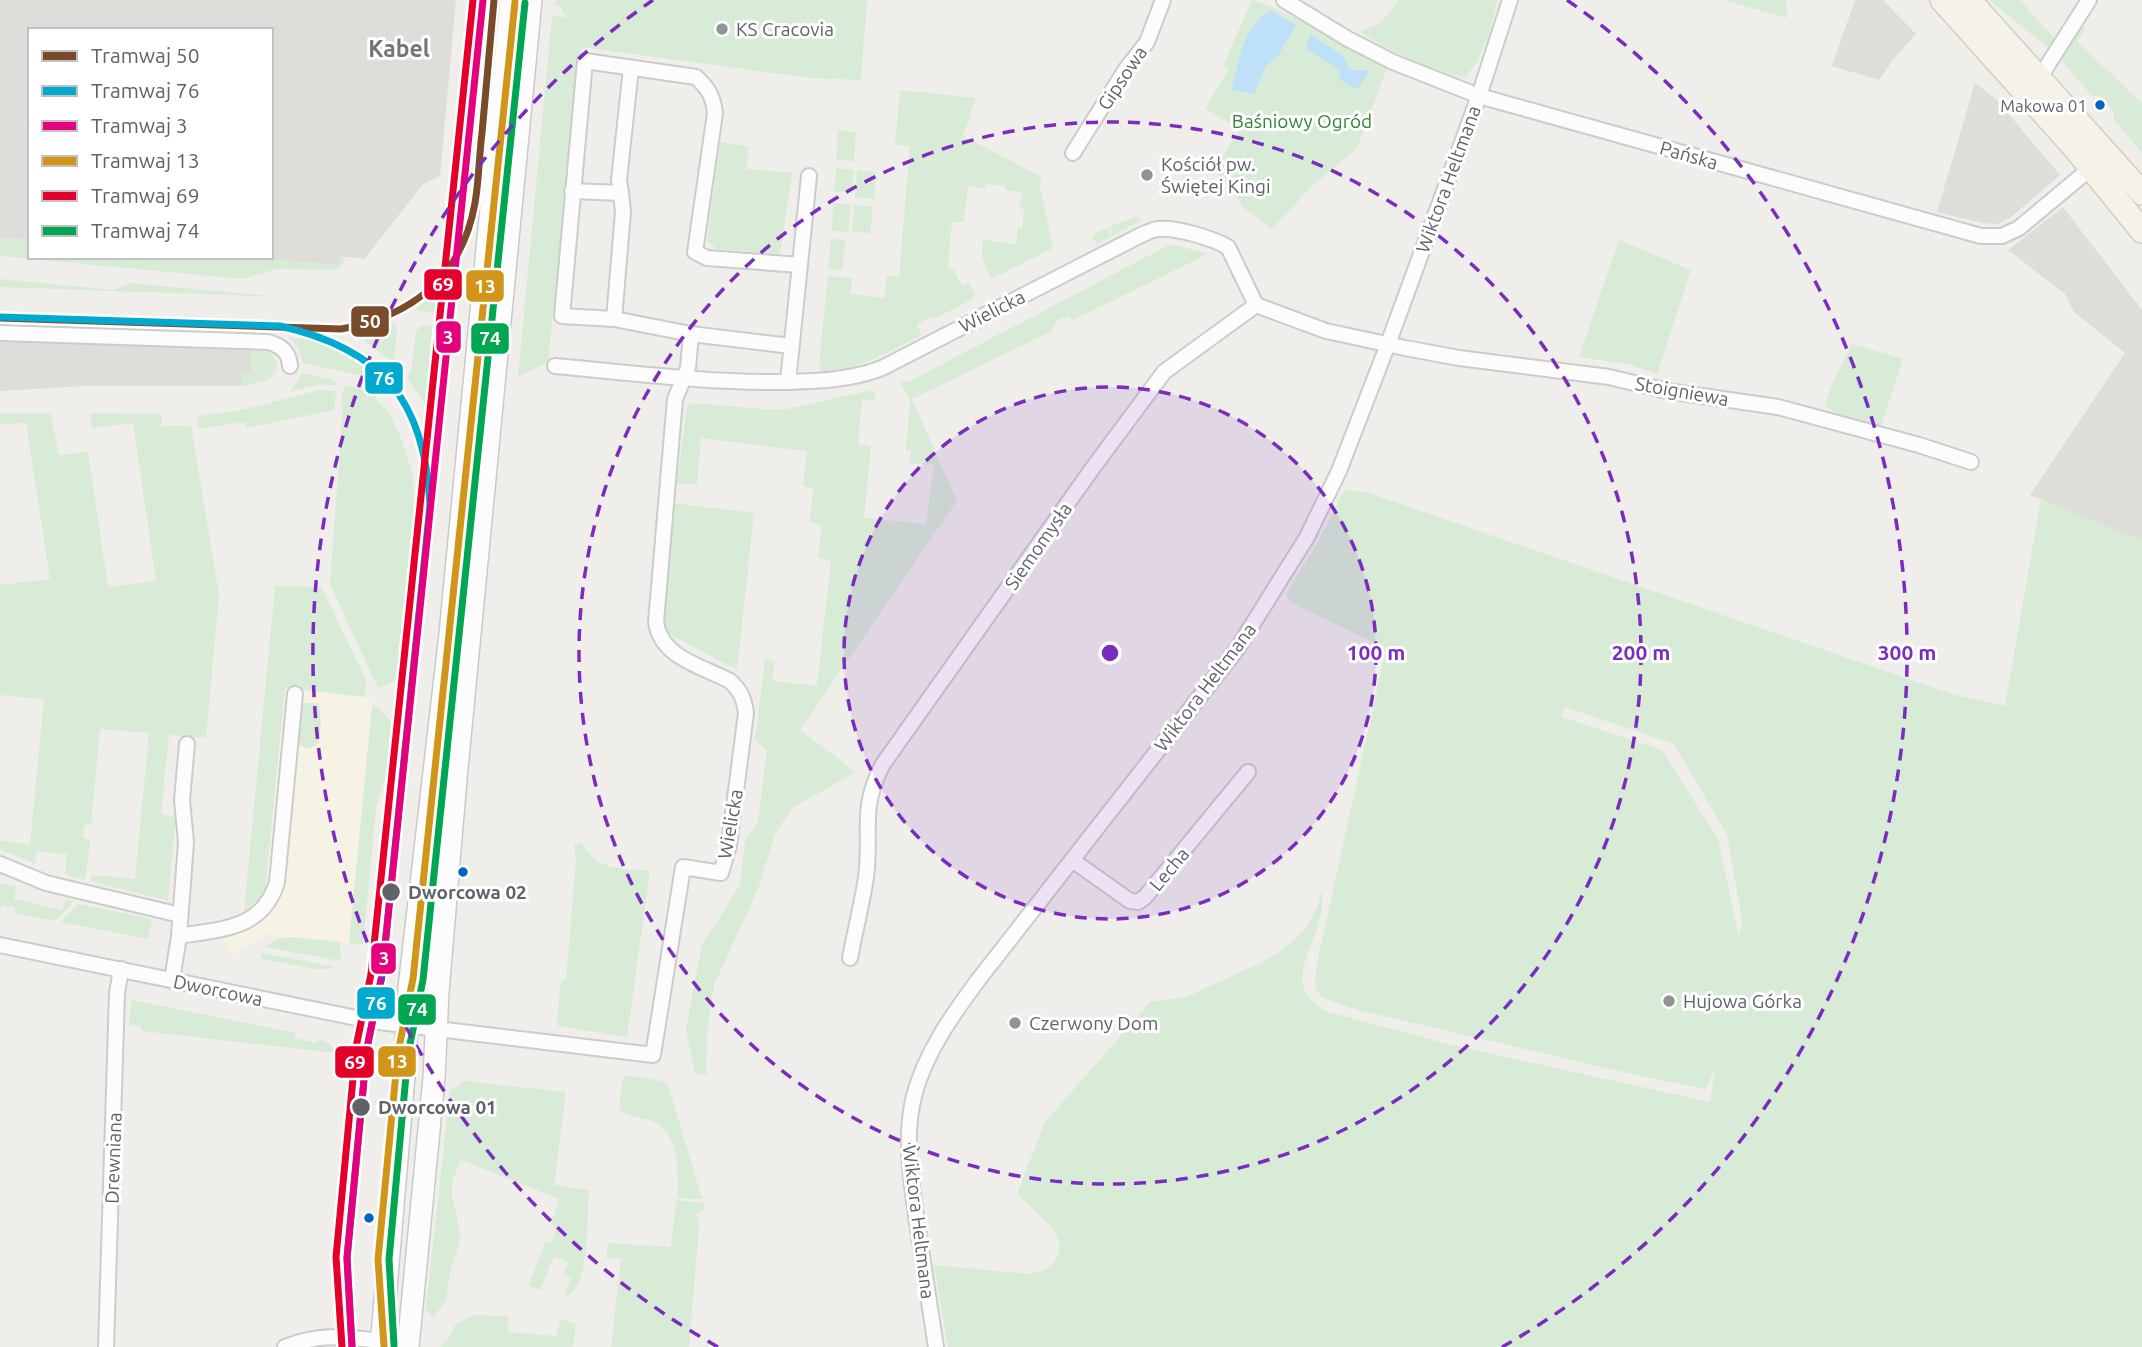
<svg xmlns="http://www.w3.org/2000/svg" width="2142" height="1347" font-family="Ubuntu,sans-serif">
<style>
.commercial{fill:#f7f3e4}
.industrial{fill:#dfddda}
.green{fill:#d8ebd6;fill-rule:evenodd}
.water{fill:#bfe0f9}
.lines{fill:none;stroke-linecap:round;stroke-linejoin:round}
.street-casing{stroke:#cbcccc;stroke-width:18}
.secondary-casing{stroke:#cacacb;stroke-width:24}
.primary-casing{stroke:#d7ceb8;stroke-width:26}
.street{stroke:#fdfcfc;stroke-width:14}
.secondary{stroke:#fdfcfc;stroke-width:21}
.primary{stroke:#f4f2e9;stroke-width:23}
.tram-1-casing{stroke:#fff;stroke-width:12}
.tram-2-casing{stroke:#fff;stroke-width:12}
.tram-3-casing{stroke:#fff;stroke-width:12}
.tram-4-casing{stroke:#fff;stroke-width:12}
.tram-5-casing{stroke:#fff;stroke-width:12}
.tram-6-casing{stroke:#fff;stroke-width:12}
.tram-1{stroke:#7a4b2a;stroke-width:7}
.tram-2{stroke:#00a9ce;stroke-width:7}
.tram-3{stroke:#e5007d;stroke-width:7}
.tram-4{stroke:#d1951a;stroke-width:7}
.tram-5{stroke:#e4002b;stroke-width:7}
.tram-6{stroke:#00a651;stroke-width:7}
.ring{fill:none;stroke:#7b2cbf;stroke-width:3.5;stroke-dasharray:12 9}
.poi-dot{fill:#919496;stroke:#fff;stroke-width:2.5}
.bus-dot{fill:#0065bd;stroke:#fff;stroke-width:2.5}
.stop-dot{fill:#5f6368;stroke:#fff;stroke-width:2.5}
.labels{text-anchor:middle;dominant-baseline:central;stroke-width:6;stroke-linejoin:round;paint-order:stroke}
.bus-label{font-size:17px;fill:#5f6368;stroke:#fff;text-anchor:end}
.poi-label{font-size:19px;fill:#5f6368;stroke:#fff;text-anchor:start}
.street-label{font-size:19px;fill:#5f6368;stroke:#fff}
.park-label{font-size:19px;fill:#348238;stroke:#fff}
.stop-label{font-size:19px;font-weight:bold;fill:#5f6368;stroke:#fff;text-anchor:start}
.quarter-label{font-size:23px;font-weight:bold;fill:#70757a;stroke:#fff}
.centre{fill:#7b2cbf;stroke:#fff;stroke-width:3.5}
.ring-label{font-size:21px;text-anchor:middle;font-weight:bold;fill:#7b2cbf;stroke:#fff;stroke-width:6;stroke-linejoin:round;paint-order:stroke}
.line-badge{stroke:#fff;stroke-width:2.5}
.badge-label{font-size:19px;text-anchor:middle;font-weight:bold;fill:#fff}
</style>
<rect width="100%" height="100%" fill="#efeeea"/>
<path class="commercial" d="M285 688 365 697 372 706 349 943 291 937 277 939 271 931 234 955 226 943 221 928 264 905Z"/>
<g class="industrial">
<path d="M0 0H456L440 176 423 184 366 257V259L340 256 337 265 238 257H271V30H30V240L0 238Z"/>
<path d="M1855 0H1883L1916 34 1895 57 1879 80 1832 66Z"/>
<path d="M1975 83 1996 99 2060 175 2010 218 1997 224 1982 223 1937 212Z"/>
<path d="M2063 207 2142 310V541L2030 495 2125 353 2074 312 2065 294 2008 250Z"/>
<path d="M0 341 251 350V372L241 373V386H85L0 391Z"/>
</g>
<g class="green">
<path d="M556 0H867L861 80 811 78 581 47 548 362 518 377 552 16 567 18 562 12V8L555 5Z"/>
<path d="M1252 0C1300 15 1341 47 1387 68L1357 148 1312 186 1272 229 1245 209 1214 169 1240 130 1205 108 1229 69 1223 66Z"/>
<path d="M1398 0H1497C1492 25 1483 60 1464 78 1427 69 1393 52 1360 32L1382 22Z"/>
<path d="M1723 0H1786L1787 18Z"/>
<path d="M1989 0H2020L2055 39 2050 49Z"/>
<path d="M2083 27H2086L2077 42 2142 103V153L2114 120 2113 111 2101 96H2092L2061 60Z"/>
<path d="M900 90 976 98 963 136 1042 177 1039 183 1053 248 992 279 982 258 983 240 1016 244 1018 228H1022L1024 209 1020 208 1022 193 1006 190 1005 186 986 184 985 188 968 186 964 222H952L948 269 954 270 962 286 969 283 975 295 969 301 934 319 932 316 917 324 921 335C889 351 859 371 822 371L819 364 828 276 852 278 851 294 884 298 887 276H899L910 146 895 145Z"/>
<path d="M838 130 856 132 854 161 836 160Z"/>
<path d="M720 142 748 146 747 169 792 173 780 254 716 249 707 240Z"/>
<path d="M836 168 854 170 852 193 834 191Z"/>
<path d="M857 170 876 172 874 199 855 197Z"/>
<path d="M833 203 851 205 848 232 832 231Z"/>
<path d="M854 205 873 207 870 233 852 232Z"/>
<path d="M1137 216 1142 220 1097 244 1092 238 1095 233 1107 228 1111 234 1113 233 1109 227Z"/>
<path d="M0 238 30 240V257H238L337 265 339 256 344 257 343 264 338 269 333 270 276 269 242 279 0 256Z"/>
<path d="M831 239 846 240 842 270 828 269Z"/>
<path d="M1619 240 1691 270 1657 374 1628 364 1579 357Z"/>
<path d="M1171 244 1208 254 1073 320 1068 316 1058 320 1050 332 912 399 957 501 800 730 856 772 792 808 775 834 758 889 714 985 707 1032 706 1075 695 1074 686 1029 702 945 740 885 745 841 758 822 767 751 755 739 765 660 775 661 772 681 817 686 831 560 818 558 822 525 809 522 814 489 803 486 807 451 701 438 697 485 677 483 687 407 690 403 762 409H787L873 390 876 400 862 399 858 444 871 446 864 518 926 524 934 465 910 463 911 450H906L910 400 900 383 912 380Z"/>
<path d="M452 274 448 314 419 311 416 308 436 292Z"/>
<path d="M0 279 114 290 130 283 281 297 0 287Z"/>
<path d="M390 323 395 325 397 330 394 362 353 332Z"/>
<path d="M422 325 446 327 435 427 422 399 407 377 412 367 416 331Z"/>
<path d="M300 335 344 352 378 377 372 378 303 363 298 347 289 338 299 339Z"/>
<path d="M1852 344 1903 359 1881 426 1835 413 1825 405 1833 381Z"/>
<path d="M251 350 269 352 277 361 276 372 268 380 241 386V372H251Z"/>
<path d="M302 373 333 380 336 385 319 384 290 392Z"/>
<path d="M346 385 370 392 389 413 399 433 413 474 414 511 396 680 378 688 330 584 343 406 341 405 342 392Z"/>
<path d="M319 390 336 391 334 410 247 428 245 422 198 429V418L204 415 242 410Z"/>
<path d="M0 413H50L59 455 88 452 108 587 156 581 133 423 92 428 90 415 93 413 161 414 162 426H191L219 595 206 738 169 735 161 813 176 818 168 901 91 881V875L135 879 149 733 100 729 91 825H84L83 838 90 840 85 880 65 875 67 854 36 852 35 864 0 849V841L30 844 44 699 0 695V585L50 579 26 422 0 425Z"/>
<path d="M1344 490 1366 492 1955 695 2005 706 2041 499 2142 541V1347H948L934 1265 1029 1274C1041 1272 1051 1269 1057 1257 1069 1233 1032 1210 1017 1194L1045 1122 1150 1002 1186 997 1258 964 1276 954 1292 942 1307 926 1317 908 1322 888C1323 899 1322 910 1319 921 1310 956 1282 989 1328 1012L1456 1046 1710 1102 1716 1065 1706 1089 1645 1077 1358 1010 1323 998 1315 989 1316 968 1384 658V647L1291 603 1286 594 1318 542ZM1564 707 1674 744 1727 835 1742 919 1739 938 1718 839 1662 750 1562 717Z"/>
<path d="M671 503 754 513 737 670 664 631Z"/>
<path d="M275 586 321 587 362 671 366 682 365 697 285 688 265 895 244 912Z"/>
<path d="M304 703H319L321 723 319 743 309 749 298 745 296 740 300 707Z"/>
<path d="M372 706 377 707 391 721 385 780 376 808 363 944 349 943Z"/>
<path d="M581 842C598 872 620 868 650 871L627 1037 558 1026 557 1021 561 980H566L576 861 574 845Z"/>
<path d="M0 883 16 887 14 899 62 910 65 900 74 901 55 921 14 913 15 908 2 905 0 910Z"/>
<path d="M78 904 152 919 148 939 61 922Z"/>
<path d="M291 937 340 942 341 961 265 947 277 939Z"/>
<path d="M262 953 336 967 321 970 261 959Z"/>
<path d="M132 1000 296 1033 294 1038 317 1043 318 1039 329 1043 336 1053 142 1031 141 1027 129 1024Z"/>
<path d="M626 1075 662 1081 669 1088 702 1199 678 1198C678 1173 680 1129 649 1120 639 1117 627 1117 619 1109L622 1080Z"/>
<path d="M464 1081 566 1092 554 1185 589 1190C587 1213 590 1286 568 1296L564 1295 571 1278 564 1274 568 1263 554 1256 540 1290 528 1286 546 1241 551 1243 557 1227 551 1224 559 1199 461 1160 452 1181V1195L461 1238 450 1272 446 1300 433 1318 426 1308 450 1091Z"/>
<path d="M676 1200 704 1203 705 1208 696 1214 699 1226 689 1347H611L621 1259 606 1258 608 1243 671 1247Z"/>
<path d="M474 1315 509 1316 508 1332 556 1336 561 1318 576 1325 573 1347H440L449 1338 455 1325Z"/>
</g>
<g class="water">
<path d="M1272 11 1296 25 1278 56 1266 66 1254 94 1232 90C1238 65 1244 19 1272 11Z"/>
<path d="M1310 34 1341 54 1351 70H1370L1358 89 1340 80 1339 69 1306 49Z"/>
</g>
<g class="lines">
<g class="street-casing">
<g id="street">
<path d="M1284 0 1348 39 1393 62 1479 96 1981 236H2002L2019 228 2091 168"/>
<path d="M2040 77 2089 0"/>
<path d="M1073 153 1126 69 1147 42 1163 0"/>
<path d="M572 191 621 193 619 180 631 68"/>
<path d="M1256 305 1326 331 1405 348 1459 358 1609 377 1667 391 1778 407 1919 445 1971 462"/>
<path d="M614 319 623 212 621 193"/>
<path d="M0 333 268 342C282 346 289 352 290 366"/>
<path d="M791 346 691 334 614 319 562 316 585 61 696 77C708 88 713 96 715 113L695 252 707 258 800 265"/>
<path d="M555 366C632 373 709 383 786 382 820 381 851 380 882 368L1141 235C1146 233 1152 230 1157 229 1175 227 1212 238 1228 247L1256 305"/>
<path d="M788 382 809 176"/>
<path d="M1072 860 1130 901 1138 902 1145 897 1248 772"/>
<path d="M0 864 46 883 180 915"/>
<path d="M179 936C220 929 263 930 277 882L295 694"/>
<path d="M0 945 371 1021 653 1055 683 867 721 873 729 845 746 713C744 699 741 691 730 681 702 666 661 658 656 622L675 399 688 368 691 334"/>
<path d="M850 958C855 931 862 904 866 877 872 831 859 809 883 764L1092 469 1164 372 1256 305"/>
<path d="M172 980 179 936 186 842 182 800 187 744"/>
<path d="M106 1347 117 993 121 969"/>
<path d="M285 1347C320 1333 345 1337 381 1341"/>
<path d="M936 1347C930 1308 924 1269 918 1230 912 1185 903 1140 914 1096 925 1053 953 1014 979 979L1237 649 1307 537 1339 471 1388 344 1479 96 1510 0"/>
</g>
</g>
<g class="secondary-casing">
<g id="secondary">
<path d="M381 1347 404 1076 409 988 450 634 511 0"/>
<path d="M408 1347 434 1078 438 992 456 779 531 0"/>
</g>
</g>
<g class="primary-casing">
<g id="primary">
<path d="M1942 0 2074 147 2142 231"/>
<path d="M1969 0 2142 193"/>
</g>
</g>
<use href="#street" class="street"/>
<use href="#secondary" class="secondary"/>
<use href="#primary" class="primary"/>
<g class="tram-1-casing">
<path id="tram-1" d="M0 318 341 329C412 316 462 277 475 203 479 180 479 156 482 133 486 89 490 44 494 0"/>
</g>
<g class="tram-2-casing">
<path id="tram-2" d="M0 317 280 326C382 349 425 400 430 505L382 975 367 1048 347 1258 352 1347"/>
</g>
<g class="tram-3-casing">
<path id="tram-3" d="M352 1347 347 1258 367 1048 382 975 483 0"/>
</g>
<g class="tram-4-casing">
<path id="tram-4" d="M384 1346 378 1259 398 1052 413 979 515 2"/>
</g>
<g class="tram-5-casing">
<path id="tram-5" d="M342 1347 336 1257 356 1047 371 974 473 0"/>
</g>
<g class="tram-6-casing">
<path id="tram-6" d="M394 1345 389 1259 408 1054 423 980 525 3"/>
</g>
<use href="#tram-1" class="tram-1"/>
<use href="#tram-2" class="tram-2"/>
<use href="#tram-3" class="tram-3"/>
<use href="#tram-4" class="tram-4"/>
<use href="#tram-5" class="tram-5"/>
<use href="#tram-6" class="tram-6"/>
</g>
<circle cx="1110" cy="653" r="266" fill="#7b2cbf" fill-opacity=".12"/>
<g class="ring">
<circle cx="1110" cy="653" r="266"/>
<circle cx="1110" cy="653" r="531"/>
<path d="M718 1347A797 797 0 0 1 653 0M1567 0A797 797 0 0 1 1502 1347"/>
</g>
<g class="poi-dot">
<circle cx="722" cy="29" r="7"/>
<circle cx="1147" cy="175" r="7"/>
<circle cx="1669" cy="1001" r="7"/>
<circle cx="1015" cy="1023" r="7"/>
</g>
<g class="bus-dot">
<circle cx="2100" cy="105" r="6"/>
<circle cx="463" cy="872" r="6"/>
<circle cx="369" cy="1218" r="6"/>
</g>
<g class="stop-dot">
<circle cx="391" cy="892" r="10"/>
<circle cx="361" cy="1107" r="10"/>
</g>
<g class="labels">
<g class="bus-label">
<text x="2087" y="105">Makowa 01</text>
</g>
<g class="poi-label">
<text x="736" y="29">KS Cracovia</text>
<text x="1161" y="164">Kościół pw.<tspan x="1161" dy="22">Świętej Kingi</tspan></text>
<text x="1683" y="1001">Hujowa Górka</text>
<text x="1029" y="1023">Czerwony Dom</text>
</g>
<g class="street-label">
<text transform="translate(1122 78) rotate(-56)">Gipsowa</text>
<text transform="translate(1689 155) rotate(16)">Pańska</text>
<text transform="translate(1448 179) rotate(-70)">Wiktora Heltmana</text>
<text transform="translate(992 311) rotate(-27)">Wielicka</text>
<text transform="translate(1682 391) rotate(10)">Stoigniewa</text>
<text transform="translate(1038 546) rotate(-55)">Siemomysła</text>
<text transform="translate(1205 687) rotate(-53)">Wiktora Heltmana</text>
<text transform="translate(730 824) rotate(-80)">Wielicka</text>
<text transform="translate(1169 869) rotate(-50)">Lecha</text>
<text transform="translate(218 990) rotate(12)">Dworcowa</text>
<text transform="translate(113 1158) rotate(-88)">Drewniana</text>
<text transform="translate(919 1222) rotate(83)">Wiktora Heltmana</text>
</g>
<g class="park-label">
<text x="1302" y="121">Baśniowy Ogród</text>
</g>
<g class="stop-label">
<text x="408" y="892">Dworcowa 02</text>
<text x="378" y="1107">Dworcowa 01</text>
</g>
<g class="quarter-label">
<text x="399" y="48">Kabel</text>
</g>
</g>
<circle cx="1110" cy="653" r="10" class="centre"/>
<g class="ring-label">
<text x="1376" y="660">100 m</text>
<text x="1641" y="660">200 m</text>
<text x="1907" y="660">300 m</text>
</g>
<g class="line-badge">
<rect x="423" y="268" width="40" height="33" rx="7" fill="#e4002b"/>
<rect x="465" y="269" width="40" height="34" rx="7" fill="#d1951a"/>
<rect x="350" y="305" width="40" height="33" rx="7" fill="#7a4b2a"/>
<rect x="435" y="320" width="27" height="34" rx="7" fill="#e5007d"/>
<rect x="470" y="322" width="40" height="33" rx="7" fill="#00a651"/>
<rect x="364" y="361" width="40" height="34" rx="7" fill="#00a9ce"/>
<rect x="370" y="942" width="27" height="33" rx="7" fill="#e5007d"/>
<rect x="356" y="986" width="40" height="34" rx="7" fill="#00a9ce"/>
<rect x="397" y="993" width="40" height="33" rx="7" fill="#00a651"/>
<rect x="377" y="1045" width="40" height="33" rx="7" fill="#d1951a"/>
<rect x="334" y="1045" width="41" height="34" rx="7" fill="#e4002b"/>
</g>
<g class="badge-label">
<text x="443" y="291">69</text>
<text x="485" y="293">13</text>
<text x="370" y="328">50</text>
<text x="448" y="344">3</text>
<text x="490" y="345">74</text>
<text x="384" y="385">76</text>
<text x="384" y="965">3</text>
<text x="376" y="1010">76</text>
<text x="417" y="1016">74</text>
<text x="397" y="1068">13</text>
<text x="355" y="1069">69</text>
</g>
<rect x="28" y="28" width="245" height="231" fill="#ffffff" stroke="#bfc1c3" stroke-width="2"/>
<rect x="42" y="51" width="35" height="10" fill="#7a4b2a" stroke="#bfc1c3" stroke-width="2"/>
<text x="91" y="63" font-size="21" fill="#5f6368">Tramwaj 50</text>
<rect x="42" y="86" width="35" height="10" fill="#00a9ce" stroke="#bfc1c3" stroke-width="2"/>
<text x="91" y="98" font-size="21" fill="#5f6368">Tramwaj 76</text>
<rect x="42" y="121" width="35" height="10" fill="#e5007d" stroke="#bfc1c3" stroke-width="2"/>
<text x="91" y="133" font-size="21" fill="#5f6368">Tramwaj 3</text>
<rect x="42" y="156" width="35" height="10" fill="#d1951a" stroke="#bfc1c3" stroke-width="2"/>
<text x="91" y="168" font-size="21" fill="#5f6368">Tramwaj 13</text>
<rect x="42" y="191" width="35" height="10" fill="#e4002b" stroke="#bfc1c3" stroke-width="2"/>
<text x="91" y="203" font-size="21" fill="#5f6368">Tramwaj 69</text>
<rect x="42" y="226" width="35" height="10" fill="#00a651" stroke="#bfc1c3" stroke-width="2"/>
<text x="91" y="238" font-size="21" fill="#5f6368">Tramwaj 74</text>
</svg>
